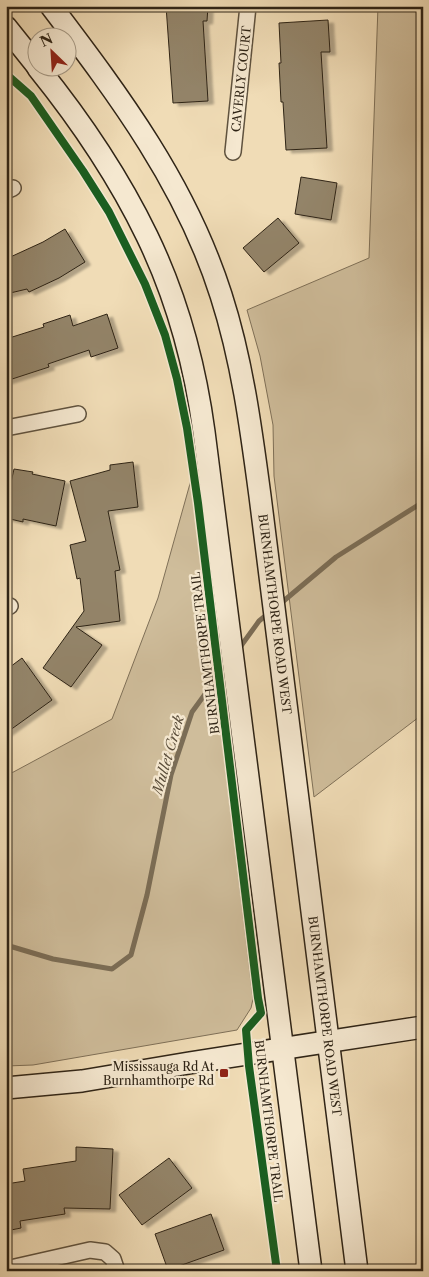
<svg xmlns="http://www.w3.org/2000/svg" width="429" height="1277" font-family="'Libre Caslon Text',serif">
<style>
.green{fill:#cfbd9b;stroke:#7f7058}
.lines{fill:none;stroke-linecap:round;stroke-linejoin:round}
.stream{stroke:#7b6d56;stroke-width:5}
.building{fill:#938469;stroke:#2f2416;filter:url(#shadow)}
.street-casing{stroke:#5f523e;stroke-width:18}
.secondary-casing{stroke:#2f2416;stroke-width:24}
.street{stroke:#f5e8d0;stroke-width:15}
.secondary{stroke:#f5e8d0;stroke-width:21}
.cycleway-casing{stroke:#f5e8d0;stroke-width:11}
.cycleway{stroke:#1b5e20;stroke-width:8}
.poi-dot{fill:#8f2418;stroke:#f5e8d0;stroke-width:2}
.labels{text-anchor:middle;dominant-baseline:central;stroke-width:4.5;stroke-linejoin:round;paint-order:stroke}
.street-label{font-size:12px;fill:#2f2416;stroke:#f5e8d0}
.poi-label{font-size:12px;fill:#2f2416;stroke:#f5e8d0;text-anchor:end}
.water-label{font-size:14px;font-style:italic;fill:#5b4e3b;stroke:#f5e8d0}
</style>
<defs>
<filter id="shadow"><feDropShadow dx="5.5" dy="3" stdDeviation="1" flood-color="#0004"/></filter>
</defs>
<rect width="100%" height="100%" fill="#f0dcb6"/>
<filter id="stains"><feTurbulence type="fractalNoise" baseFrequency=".004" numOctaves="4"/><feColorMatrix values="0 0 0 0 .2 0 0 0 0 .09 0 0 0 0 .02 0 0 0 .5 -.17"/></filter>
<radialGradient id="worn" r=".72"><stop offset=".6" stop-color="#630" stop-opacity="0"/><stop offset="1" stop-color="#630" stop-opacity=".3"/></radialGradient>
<g class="green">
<path d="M378 6H423V714L314 797 274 476 273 425 260 356 247 310 369 258Z"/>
<path d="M191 480 253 999 251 1008 237 1030 33 1065 6 1066V776L112 719 158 598Z"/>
</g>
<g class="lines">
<g class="stream">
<path d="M280 604 336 557 423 502"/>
<path d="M238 650 259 621 270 612"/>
<path d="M6 945 53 959 112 969 131 955 147 895 171 775 192 712 227 664"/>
</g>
</g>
<g class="building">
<path d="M166 6H208L207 21H203L208 101 173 103Z"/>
<path d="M328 20 330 52H321L327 148 286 150 283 102H281L279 63H281L279 23Z"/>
<path d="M301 177 337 183 331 220 295 214Z"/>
<path d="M278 218 299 243 264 272 243 248Z"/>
<path d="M65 229 85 262 59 278 29 292 27 289 6 294V259L43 242Z"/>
<path d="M107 314 118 348 91 357 89 350 48 364 49 367 6 381V339L44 327 43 324 70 315 73 326Z"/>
<path d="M133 462 138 507 108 511 120 570 115 571 120 621 76 627 102 645 71 687 43 668 84 611 80 578 77 579 70 545 86 541 70 481 110 470V465Z"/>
<path d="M14 469 33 472 32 474 65 481 56 526 23 519V522L6 518V505Z"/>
<path d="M22 658 52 700 6 733V670Z"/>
<path d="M76 1147 113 1149 110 1209 64 1208 65 1214 20 1221 21 1228 6 1231V1184L25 1181 23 1169 76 1161Z"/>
<path d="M169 1158 192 1188 142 1225 119 1195Z"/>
<path d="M211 1214 224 1250 168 1270 155 1234Z"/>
</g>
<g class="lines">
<g class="street-casing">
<g id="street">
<path d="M233 152 248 6"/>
<path d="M6 191 13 188"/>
<path d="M6 428 78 414"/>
<path d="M6 608 10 606"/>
<path d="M6 1269 90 1250 105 1252 113 1259 117 1271"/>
</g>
</g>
<g class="secondary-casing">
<g id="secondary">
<path d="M51 6C120 97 186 185 221 295 242 360 251 428 260 496L357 1271"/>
<path d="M6 27 38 67"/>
<path d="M38 68C80 120 118 176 147 236 177 298 195 365 204 432L311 1271"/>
<path d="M6 1088 82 1081 189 1063 423 1027"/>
</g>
</g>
<use href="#street" class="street"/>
<use href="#secondary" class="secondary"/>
<g class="cycleway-casing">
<path id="cycleway" d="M6 74 31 96 83 171 109 212 145 284 165 335 177 379 187 428 198 503 258 998 261 1013 246 1030 249 1066 277 1271"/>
</g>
<use href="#cycleway" class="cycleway"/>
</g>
<rect class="poi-dot" x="219" y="1068" width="10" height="10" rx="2.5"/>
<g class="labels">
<g class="street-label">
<text transform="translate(241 79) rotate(-84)">CAVERLY COURT</text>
<text transform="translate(275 614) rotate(83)">BURNHAMTHORPE ROAD WEST</text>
<text transform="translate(205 653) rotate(-97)">BURNHAMTHORPE TRAIL</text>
<text transform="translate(325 1016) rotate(83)">BURNHAMTHORPE ROAD WEST</text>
<text transform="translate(269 1121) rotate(83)">BURNHAMTHORPE TRAIL</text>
</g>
<g class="poi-label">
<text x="214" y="1066">Mississauga Rd At<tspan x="214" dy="14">Burnhamthorpe Rd</tspan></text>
</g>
<g class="water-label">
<text transform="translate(168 755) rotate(-74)">Mullet Creek</text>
</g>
</g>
<rect width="429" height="1277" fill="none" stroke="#f0dcb6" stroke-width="25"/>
<rect x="8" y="8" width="414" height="1262" fill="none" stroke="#2f2416" stroke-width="2.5"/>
<rect x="12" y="12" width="404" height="1252" fill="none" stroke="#2f2416"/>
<g transform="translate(52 52) rotate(335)"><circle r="24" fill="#f5e8d0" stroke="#a69a86"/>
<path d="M0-4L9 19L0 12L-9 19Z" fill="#8f2418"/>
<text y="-8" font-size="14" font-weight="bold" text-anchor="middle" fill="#2f2416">N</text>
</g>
<rect width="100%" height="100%" filter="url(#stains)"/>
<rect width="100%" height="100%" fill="url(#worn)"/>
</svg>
